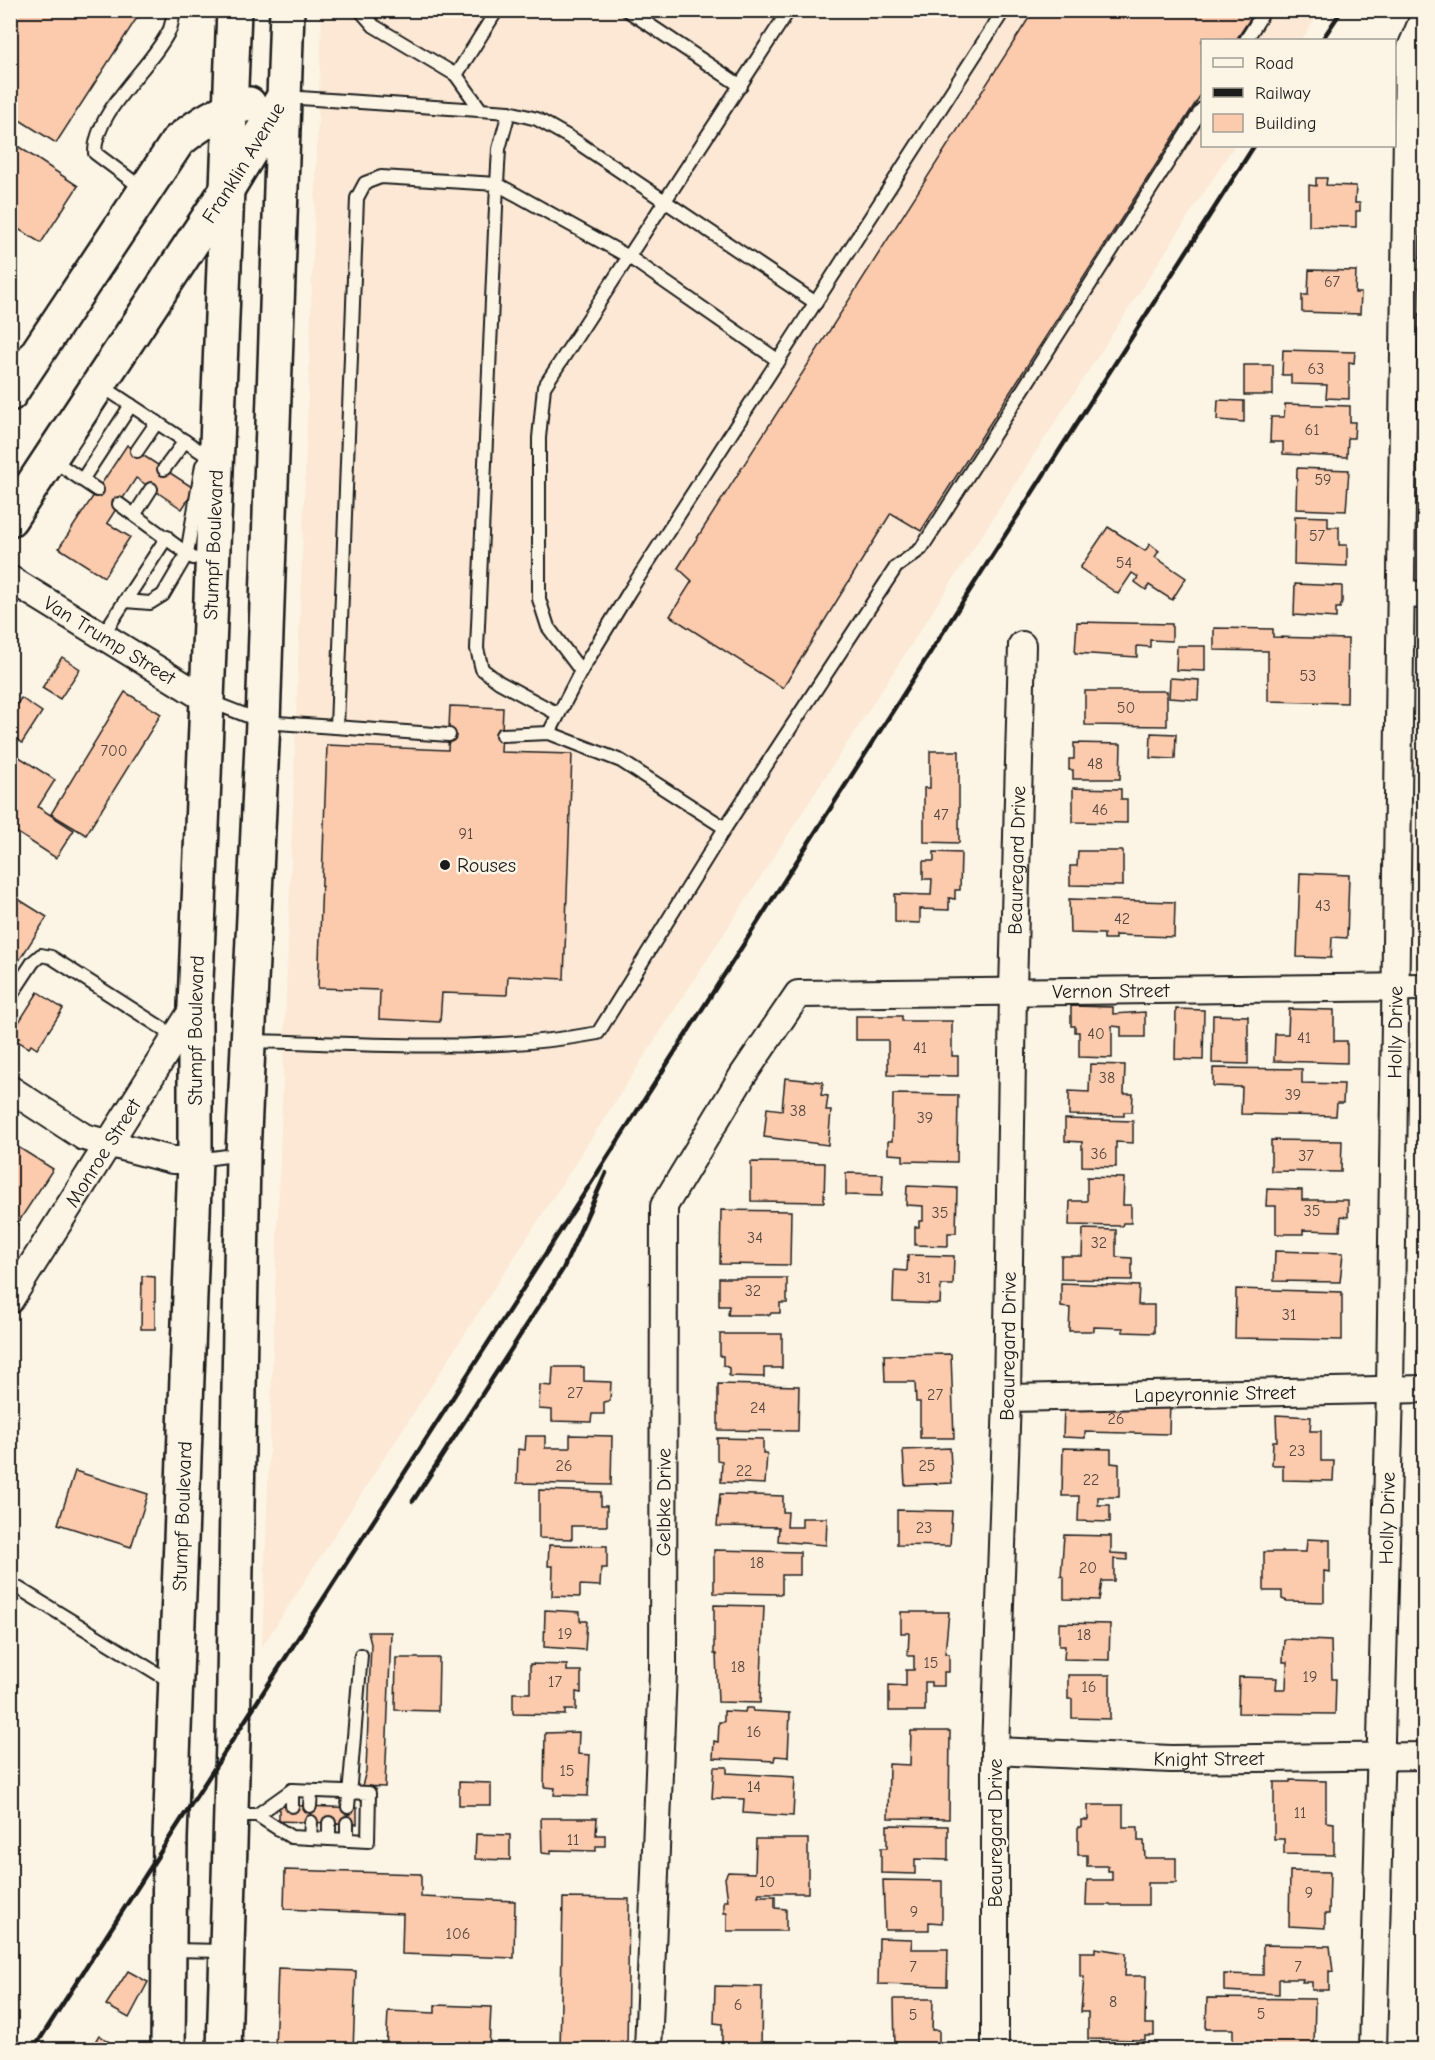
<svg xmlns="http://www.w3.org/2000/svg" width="1435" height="2060" font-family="'Comic Neue',sans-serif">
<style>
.built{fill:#fce8d4}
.building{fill:#fccaac;stroke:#1c1c1c;stroke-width:1.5}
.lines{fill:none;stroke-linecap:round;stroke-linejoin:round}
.service-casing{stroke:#1c1c1c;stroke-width:16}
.minor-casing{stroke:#1c1c1c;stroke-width:30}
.secondary-casing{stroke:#1c1c1c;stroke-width:38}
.service{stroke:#fcf5e5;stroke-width:12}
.minor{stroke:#fcf5e5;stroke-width:26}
.secondary{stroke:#fcf5e5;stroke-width:33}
.rail{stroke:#1c1c1c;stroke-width:4.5}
.poi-dot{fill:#1c1c1c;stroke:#fcf5e5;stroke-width:2}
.labels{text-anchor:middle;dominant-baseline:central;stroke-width:5;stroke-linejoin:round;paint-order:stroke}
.number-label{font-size:16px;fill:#544840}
.street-label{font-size:20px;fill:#1c1c1c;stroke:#fcf5e5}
.poi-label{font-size:20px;fill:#1c1c1c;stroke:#fcf5e5;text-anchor:start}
</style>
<rect width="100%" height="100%" fill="#fcf5e5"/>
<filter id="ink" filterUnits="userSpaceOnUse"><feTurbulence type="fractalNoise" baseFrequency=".0167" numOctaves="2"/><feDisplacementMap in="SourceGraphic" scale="12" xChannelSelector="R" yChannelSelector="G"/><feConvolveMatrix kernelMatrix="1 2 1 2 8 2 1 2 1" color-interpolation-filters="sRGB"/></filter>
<g filter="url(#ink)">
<path class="built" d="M322 11H1321L1301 40H1202V146H1234L262 1647Z"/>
<g class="building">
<path d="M10 10H142L56 143 10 114Z"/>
<path d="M1034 10H1256L1236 40H1202V93L921 531 891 513 783 688 670 616 692 581 678 568Z"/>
<path d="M10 141 78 186 41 243 10 224Z"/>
<path d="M1316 178H1327L1326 185 1356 186 1355 203H1360V211H1356V227L1309 226V185L1316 186Z"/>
<path d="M1309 270 1356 271 1355 293H1361L1360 314 1302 312V295H1308Z"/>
<path d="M1283 350 1355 352 1354 363 1349 362V399L1326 398 1327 385 1291 384V375H1282Z"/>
<rect x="1244" y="365" width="29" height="30"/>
<path d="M1218 400 1244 401V422L1217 420Z"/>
<path d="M1285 404 1350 406V422H1355L1354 438H1348L1347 457 1283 454V442H1270L1271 417H1284Z"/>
<path d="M127 445 195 489 182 509 136 478 107 523 130 537 104 577 59 548Z"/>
<path d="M1297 468 1349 470 1346 511 1296 509Z"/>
<path d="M1295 516 1328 517V527H1339V545H1347V566L1294 564Z"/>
<path d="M1108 527 1145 551 1150 544 1159 551 1155 557 1186 578 1172 600 1149 585 1146 590 1135 582 1138 577 1132 573 1118 594 1080 568Z"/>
<path d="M1295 584 1342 586V602L1340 608H1336V618L1294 615Z"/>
<path d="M1077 622 1172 624V641L1150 640V647L1137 646V657L1075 653Z"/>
<path d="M1214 628 1273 629V637L1348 639 1347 703 1268 701V651L1214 650Z"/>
<path d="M1177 646H1205V671L1176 670Z"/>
<path d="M62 657 80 669 60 699 42 688Z"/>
<path d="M1170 678 1199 680 1198 700 1169 698Z"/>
<path d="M1085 691H1167V726L1085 725Z"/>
<path d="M125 692 161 714 86 835 51 814Z"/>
<path d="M21 698 42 712 22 743 10 735V714Z"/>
<path d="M450 706 503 708 501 752 572 754 564 979 508 976 507 995 442 993 440 1022 379 1019 380 990 318 988 327 745 448 750Z"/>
<path d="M1151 733 1176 734 1175 759 1150 758Z"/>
<path d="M1074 743 1121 744 1120 779H1073V770H1069V759H1074Z"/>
<path d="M10 751 55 780 38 807 74 830 56 858 10 828Z"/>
<path d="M930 751H959V843L924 842V788H930Z"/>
<path d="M1073 788 1121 789V799H1127V823L1073 822Z"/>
<path d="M1078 851H1123V886L1070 885V866H1077Z"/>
<path d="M934 852 961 853 960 890H955V899L949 898V910L920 909V923L895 922V894L931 895 932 879H923V861H934Z"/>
<path d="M1300 873 1349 875 1347 938 1332 937 1331 958 1297 957Z"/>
<path d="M10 894 47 917 10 975Z"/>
<path d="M1069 899 1175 902 1174 937 1115 935V939H1104V934L1070 933Z"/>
<path d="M38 992 63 1009 37 1049 31 1045 29 1048 14 1039 19 1038 12 1033Z"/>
<path d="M1071 1006 1113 1007V1014L1145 1012V1037H1121V1027L1112 1026V1058L1079 1057V1032H1075V1026H1071Z"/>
<path d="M1176 1009 1204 1010 1203 1060 1175 1059Z"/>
<path d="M1289 1009 1334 1010V1041H1347V1063L1274 1061 1275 1034H1288Z"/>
<path d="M1213 1015 1248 1016V1064L1212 1063Z"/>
<path d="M856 1016H902V1021H952V1056H958V1076L888 1075V1040H856Z"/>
<path d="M1090 1064 1125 1065 1124 1094H1133L1132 1112H1124V1116L1069 1115V1091L1089 1092Z"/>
<path d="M1213 1068 1302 1069V1083L1344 1084 1343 1103H1337L1336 1116 1241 1114 1242 1087 1213 1086Z"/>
<path d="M785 1078 823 1082 821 1095 828 1096 826 1111H831L828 1145 764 1137 767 1108 782 1110Z"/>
<path d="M893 1094 958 1095 957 1162 903 1161V1155L888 1154V1141H892Z"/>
<path d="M1065 1119 1133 1121V1143L1116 1142V1167L1082 1166V1142L1065 1141Z"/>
<path d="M1271 1140 1342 1141 1341 1172 1271 1171Z"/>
<path d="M10 1142 53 1169 10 1235Z"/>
<path d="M751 1162 825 1163 824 1202 751 1201Z"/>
<path d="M846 1173 883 1174 882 1196 846 1195Z"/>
<path d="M1087 1177 1124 1178 1123 1205H1131V1223H1123L1122 1226 1069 1225 1070 1201H1087Z"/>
<path d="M907 1186 957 1188 956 1233H948V1246L915 1245V1227H919V1221H923V1206L906 1205Z"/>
<path d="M1267 1189 1302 1190V1200H1348V1217L1341 1216 1340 1231 1303 1230V1234H1276V1206H1266Z"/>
<path d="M721 1210 791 1211 790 1265 720 1264Z"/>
<path d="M1083 1229 1116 1230V1257L1132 1258V1280L1061 1279V1256H1082Z"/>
<path d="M1275 1251 1343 1253 1340 1282 1274 1281Z"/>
<path d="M908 1255 954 1256 953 1285H941L940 1304 893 1302 894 1270 907 1271Z"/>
<path d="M142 1276 155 1277V1329H141Z"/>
<path d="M719 1278H787V1303H780V1313H771L770 1315H728L729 1306H719Z"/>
<path d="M1061 1283 1139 1286 1138 1305H1154V1333L1123 1332V1328L1094 1327V1331H1069L1070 1308 1061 1307Z"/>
<path d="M1236 1289 1342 1292V1340L1235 1338Z"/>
<path d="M720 1334H782V1368H764V1377L729 1376V1368L723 1365V1356H720Z"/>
<path d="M951 1354 954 1438H920V1402H916L915 1382H885L884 1355Z"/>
<path d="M553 1367H584V1381L611 1382 610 1401 604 1402V1414H592L591 1422 552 1421V1410L539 1409 540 1385 552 1386Z"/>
<path d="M718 1384 799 1386 798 1431 718 1430Z"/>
<path d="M1170 1400 1169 1434 1085 1432V1438L1063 1437 1064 1407Z"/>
<path d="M1276 1415 1311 1417 1310 1431H1321V1461H1334L1333 1481 1283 1480V1465H1272L1273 1441H1277Z"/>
<path d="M570 1435 612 1436 611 1485 517 1483 518 1449 525 1450 526 1436H545V1448H570Z"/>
<path d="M717 1438 763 1439V1453H767L765 1484 721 1482 722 1461 717 1460Z"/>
<path d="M950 1448 952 1483 905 1485 903 1450Z"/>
<path d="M1063 1448 1111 1449V1463L1119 1464V1497H1098V1505H1110V1522L1078 1521 1079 1496H1062Z"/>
<path d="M75 1471 148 1494 131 1547 58 1524Z"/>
<path d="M539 1490 601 1492V1506H607V1526H572V1539L539 1538Z"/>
<path d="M720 1494 783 1496V1512H788L787 1527H802V1518H827L826 1545 778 1541 779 1527 717 1526Z"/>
<path d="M897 1510 952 1511 950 1546 897 1545Z"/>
<path d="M1064 1535 1111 1536V1553L1127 1554V1560L1114 1559V1581H1102L1099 1600 1064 1599V1577L1061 1576Z"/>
<path d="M1307 1539 1330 1540V1572L1324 1571V1602L1287 1601 1282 1599V1591H1264V1552H1306Z"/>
<path d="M549 1545 607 1546V1568H601L600 1586 580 1585V1597L552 1596 553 1566H548Z"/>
<path d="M714 1550 800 1552V1575H782V1594L714 1593Z"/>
<path d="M714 1605 764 1606 760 1703 718 1702 716 1654H714Z"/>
<path d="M545 1610 580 1612V1621H587L585 1650 544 1647Z"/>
<path d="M901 1612H949L945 1654H949V1672H944V1686H931V1682H925V1711H889V1685L906 1686V1670H914V1656H908L909 1633H901Z"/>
<path d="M1059 1623 1110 1624 1109 1660 1064 1659 1065 1646H1059Z"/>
<path d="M368 1632H391L385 1787 362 1786 366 1771 371 1644Z"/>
<path d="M1284 1639 1331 1641 1332 1679H1336L1335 1714 1238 1713 1239 1677 1277 1678 1276 1689H1286L1287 1662H1283Z"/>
<path d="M396 1658H439L438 1711 395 1710Z"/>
<path d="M530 1664 567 1665V1671H581V1693L576 1692V1710H565V1715L513 1714V1693H530Z"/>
<path d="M1068 1675H1110V1719L1072 1718V1699H1068Z"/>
<path d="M746 1708H752L753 1711 790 1713 788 1757 775 1756 774 1761 713 1758 714 1741 718 1742 719 1722H724V1711L745 1712Z"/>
<path d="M911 1731H950L949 1819 888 1818 889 1764 910 1765Z"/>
<path d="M579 1732 578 1754 590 1755 588 1796 554 1795 555 1788 544 1787 545 1733Z"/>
<path d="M714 1767H727V1773L795 1777 793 1816 743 1813 744 1799 712 1798Z"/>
<path d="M1290 1780 1326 1781V1822L1334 1823V1855L1284 1854V1839H1274V1782H1290Z"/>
<path d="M459 1782 491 1783V1805H459Z"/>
<path d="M279 1805 357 1808V1824L279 1821Z"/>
<path d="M1088 1805H1123V1827H1138V1841H1144L1145 1858H1176V1883H1148V1905H1086L1087 1880H1112V1871H1108V1866H1087V1855H1078V1827H1081V1820H1088Z"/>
<path d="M541 1818H597L596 1835H605V1846H596V1851L551 1850V1854L542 1853Z"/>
<path d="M887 1825 948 1826V1860L915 1859V1874L881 1873V1848H887Z"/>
<path d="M476 1834 510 1835V1860L475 1859Z"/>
<path d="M756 1839H808V1893H759L758 1896H775V1908L786 1909V1931H727V1913H724V1901H728L725 1878 728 1872 755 1873Z"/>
<path d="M285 1870 421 1874V1897L515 1901 514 1958 402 1954 403 1914 284 1909Z"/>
<path d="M1290 1871 1330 1872 1329 1914H1325V1928L1289 1926Z"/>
<path d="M883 1880 942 1881V1923L929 1922V1930H885Z"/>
<path d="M563 1898 629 1899 627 2050H560Z"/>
<path d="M879 1938 912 1939 911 1949H948L947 1986 878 1984Z"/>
<path d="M1263 1945 1330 1946 1333 1972 1329 1971V1990H1312V1982H1302L1303 1979H1279V1994L1224 1991V1974L1263 1975Z"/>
<path d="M1095 1948 1126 1953 1125 1976H1146L1145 2024H1154V2036H1145V2040L1088 2039V2012H1081L1084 1977 1080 1976V1952H1095Z"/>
<path d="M278 1968 356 1971 353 2050H275Z"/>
<path d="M128 1971 148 1982 129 2018 106 2005Z"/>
<path d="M715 1986 762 1987 761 2050H722V2024L714 2023Z"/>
<path d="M1207 1998 1315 1999 1314 2047 1233 2050V2029H1206Z"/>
<path d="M894 1999H933L932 2030H939V2050H895Z"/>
<path d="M435 2005 491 2007 489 2050H386L388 2011 435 2013Z"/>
<path d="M99 2035 121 2050H90Z"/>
<path d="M858 2044 885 2045V2050H858Z"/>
</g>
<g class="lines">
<g class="service-casing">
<g id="service">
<path d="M360 10 374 26 456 75 481 110"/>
<path d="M627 10 741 86"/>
<path d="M1246 40 1265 10"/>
<path d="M456 75 497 10"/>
<path d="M285 97 509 112 537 119 574 140 816 303"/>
<path d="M509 112 499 149 497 184 477 649 482 669 499 682 558 714"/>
<path d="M143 189 95 153C95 110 152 67 170 29 172 23 173 16 174 10"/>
<path d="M99 384 212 459"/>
<path d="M137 451 157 422"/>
<path d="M51 459 97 490"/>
<path d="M164 469 185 441"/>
<path d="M82 480 131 405"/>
<path d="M119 504 193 558"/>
<path d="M135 514 151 489"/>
<path d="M125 601 150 603 163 595 187 554 202 465"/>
<path d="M102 636 167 537"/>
<path d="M581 671 548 627 539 599V438L544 387 789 10"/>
<path d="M209 701 263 722 449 735"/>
<path d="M337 727 357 198 365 183 381 177 497 184 629 257 779 361"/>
<path d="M549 733 581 671 629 592 1004 10"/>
<path d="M725 828 896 567 921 549 1202 109"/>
<path d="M10 997 33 962 41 955 51 957 176 1037"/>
<path d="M249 1041C364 1043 485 1054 598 1033L725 828 621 761 549 733 502 735"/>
<path d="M197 1160 242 1154"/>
<path d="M10 1583 173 1683"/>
<path d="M292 1806V1790"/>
<path d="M310 1806 311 1791"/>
<path d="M348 1807 361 1655"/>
<path d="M231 1815H257L292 1790 369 1793 368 1841 291 1837 257 1815"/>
<path d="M310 1838 311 1822"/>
<path d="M329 1839V1823"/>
<path d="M347 1840V1823"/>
<path d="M171 1950 225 1951"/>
</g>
</g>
<g class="minor-casing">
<g id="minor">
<path id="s1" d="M10 579 209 701"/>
<path d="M1402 594 1424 595"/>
<path d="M10 1089 84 1137 172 1160H195"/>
<path id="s2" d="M10 1300 195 1006"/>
<path id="s3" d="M1007 1398 1424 1389"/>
<path id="s4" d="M995 1751 1171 1759 1424 1756"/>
<path id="s5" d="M648 2050 663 1672 664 1206 743 1075 798 994 1424 987"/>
<path id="s6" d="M995 2050V1751L1007 1398 1013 990 1022 645"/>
<path id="s7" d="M1373 2050 1390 1390 1408 55 1424 17"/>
</g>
</g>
<g class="secondary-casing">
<g id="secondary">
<path d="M10 394 178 141C201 123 220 110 249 104"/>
<path id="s8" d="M10 519 228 188 283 98"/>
<path id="s9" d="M168 2050 170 1838 195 1160V1006L234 10"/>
<path d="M224 2050 233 1741 243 1154 263 722 287 10"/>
</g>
</g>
<use href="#service" class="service"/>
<use href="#minor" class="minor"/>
<use href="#secondary" class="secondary"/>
<g class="rail">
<path d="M1322 40 1342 10"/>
<path d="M413 1501 563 1269 606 1173"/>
<path d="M33 2050 591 1183 1254 146"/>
</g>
</g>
</g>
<circle class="poi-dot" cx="445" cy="865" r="6"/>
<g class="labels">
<g class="number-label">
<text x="1332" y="282">67</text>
<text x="1316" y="369">63</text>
<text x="1312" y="430">61</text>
<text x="1323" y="480">59</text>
<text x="1317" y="536">57</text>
<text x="1124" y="563">54</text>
<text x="1308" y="676">53</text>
<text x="1126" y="708">50</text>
<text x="114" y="751">700</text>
<text x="1095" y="764">48</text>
<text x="1100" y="810">46</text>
<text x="941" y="815">47</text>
<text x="466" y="834">91</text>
<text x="1323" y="906">43</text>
<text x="1122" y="919">42</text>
<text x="1096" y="1034">40</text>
<text x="1304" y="1038">41</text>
<text x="920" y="1048">41</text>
<text x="1107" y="1078">38</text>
<text x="1293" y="1095">39</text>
<text x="798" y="1111">38</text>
<text x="925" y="1118">39</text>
<text x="1099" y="1154">36</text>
<text x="1306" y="1156">37</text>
<text x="1312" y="1211">35</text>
<text x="940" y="1213">35</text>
<text x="755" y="1238">34</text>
<text x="1099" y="1243">32</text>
<text x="924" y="1278">31</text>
<text x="753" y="1291">32</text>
<text x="1289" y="1315">31</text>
<text x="575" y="1393">27</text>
<text x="935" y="1395">27</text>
<text x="758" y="1408">24</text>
<text x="1116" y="1419">26</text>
<text x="1297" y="1451">23</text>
<text x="564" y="1466">26</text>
<text x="927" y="1466">25</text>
<text x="744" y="1471">22</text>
<text x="1091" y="1480">22</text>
<text x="924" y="1528">23</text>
<text x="757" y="1563">18</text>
<text x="1088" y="1568">20</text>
<text x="565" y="1634">19</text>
<text x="1084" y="1635">18</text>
<text x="931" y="1663">15</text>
<text x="738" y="1667">18</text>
<text x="1310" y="1677">19</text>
<text x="555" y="1682">17</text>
<text x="1089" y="1687">16</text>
<text x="754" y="1732">16</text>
<text x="567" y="1771">15</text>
<text x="754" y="1787">14</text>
<text x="1300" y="1813">11</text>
<text x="573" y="1840">11</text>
<text x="767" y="1882">10</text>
<text x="1309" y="1893">9</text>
<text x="914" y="1912">9</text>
<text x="458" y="1934">106</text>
<text x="913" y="1967">7</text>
<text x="1298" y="1967">7</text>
<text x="1113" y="2002">8</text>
<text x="738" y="2005">6</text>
<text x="1261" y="2014">5</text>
<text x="913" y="2015">5</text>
</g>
<g class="street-label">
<text stroke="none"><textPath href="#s8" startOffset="426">Franklin Avenue</textPath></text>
<text stroke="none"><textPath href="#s9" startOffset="1506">Stumpf Boulevard</textPath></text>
<text stroke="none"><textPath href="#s1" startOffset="117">Van Trump Street</textPath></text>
<text stroke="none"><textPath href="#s6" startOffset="1190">Beauregard Drive</textPath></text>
<text stroke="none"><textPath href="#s5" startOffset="1408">Vernon Street</textPath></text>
<text stroke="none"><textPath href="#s9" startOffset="1020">Stumpf Boulevard</textPath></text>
<text stroke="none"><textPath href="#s7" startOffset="1018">Holly Drive</textPath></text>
<text stroke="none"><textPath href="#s2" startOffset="174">Monroe Street</textPath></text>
<text stroke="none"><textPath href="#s6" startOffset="704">Beauregard Drive</textPath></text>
<text stroke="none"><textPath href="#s3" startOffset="208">Lapeyronnie Street</textPath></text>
<text stroke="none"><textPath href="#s5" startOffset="548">Gelbke Drive</textPath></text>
<text stroke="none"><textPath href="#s9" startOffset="534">Stumpf Boulevard</textPath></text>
<text stroke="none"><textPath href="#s7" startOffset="532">Holly Drive</textPath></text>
<text stroke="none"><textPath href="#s4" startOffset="214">Knight Street</textPath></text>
<text transform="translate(995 1833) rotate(-90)">Beauregard Drive</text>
</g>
<g class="poi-label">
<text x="457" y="865">Rouses</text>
</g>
</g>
<rect width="1435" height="2060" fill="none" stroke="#fcf5e5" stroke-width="36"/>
<rect x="18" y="18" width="1399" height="2024" fill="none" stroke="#1c1c1c" stroke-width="2" filter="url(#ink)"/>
<rect x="1201" y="39" width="195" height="108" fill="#fcf5e5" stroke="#a29e95" stroke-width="1.5"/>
<rect x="1213" y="58" width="30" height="9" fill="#fcf5e5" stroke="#a29e95" stroke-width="1.5"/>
<text x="1255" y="69" font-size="18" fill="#1c1c1c">Road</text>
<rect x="1213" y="88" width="30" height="9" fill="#1c1c1c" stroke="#a29e95" stroke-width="1.5"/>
<text x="1255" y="99" font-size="18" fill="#1c1c1c">Railway</text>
<rect x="1213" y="114" width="30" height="18" fill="#fccaac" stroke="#a29e95" stroke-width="1.5"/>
<text x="1255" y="129" font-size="18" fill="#1c1c1c">Building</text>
</svg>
